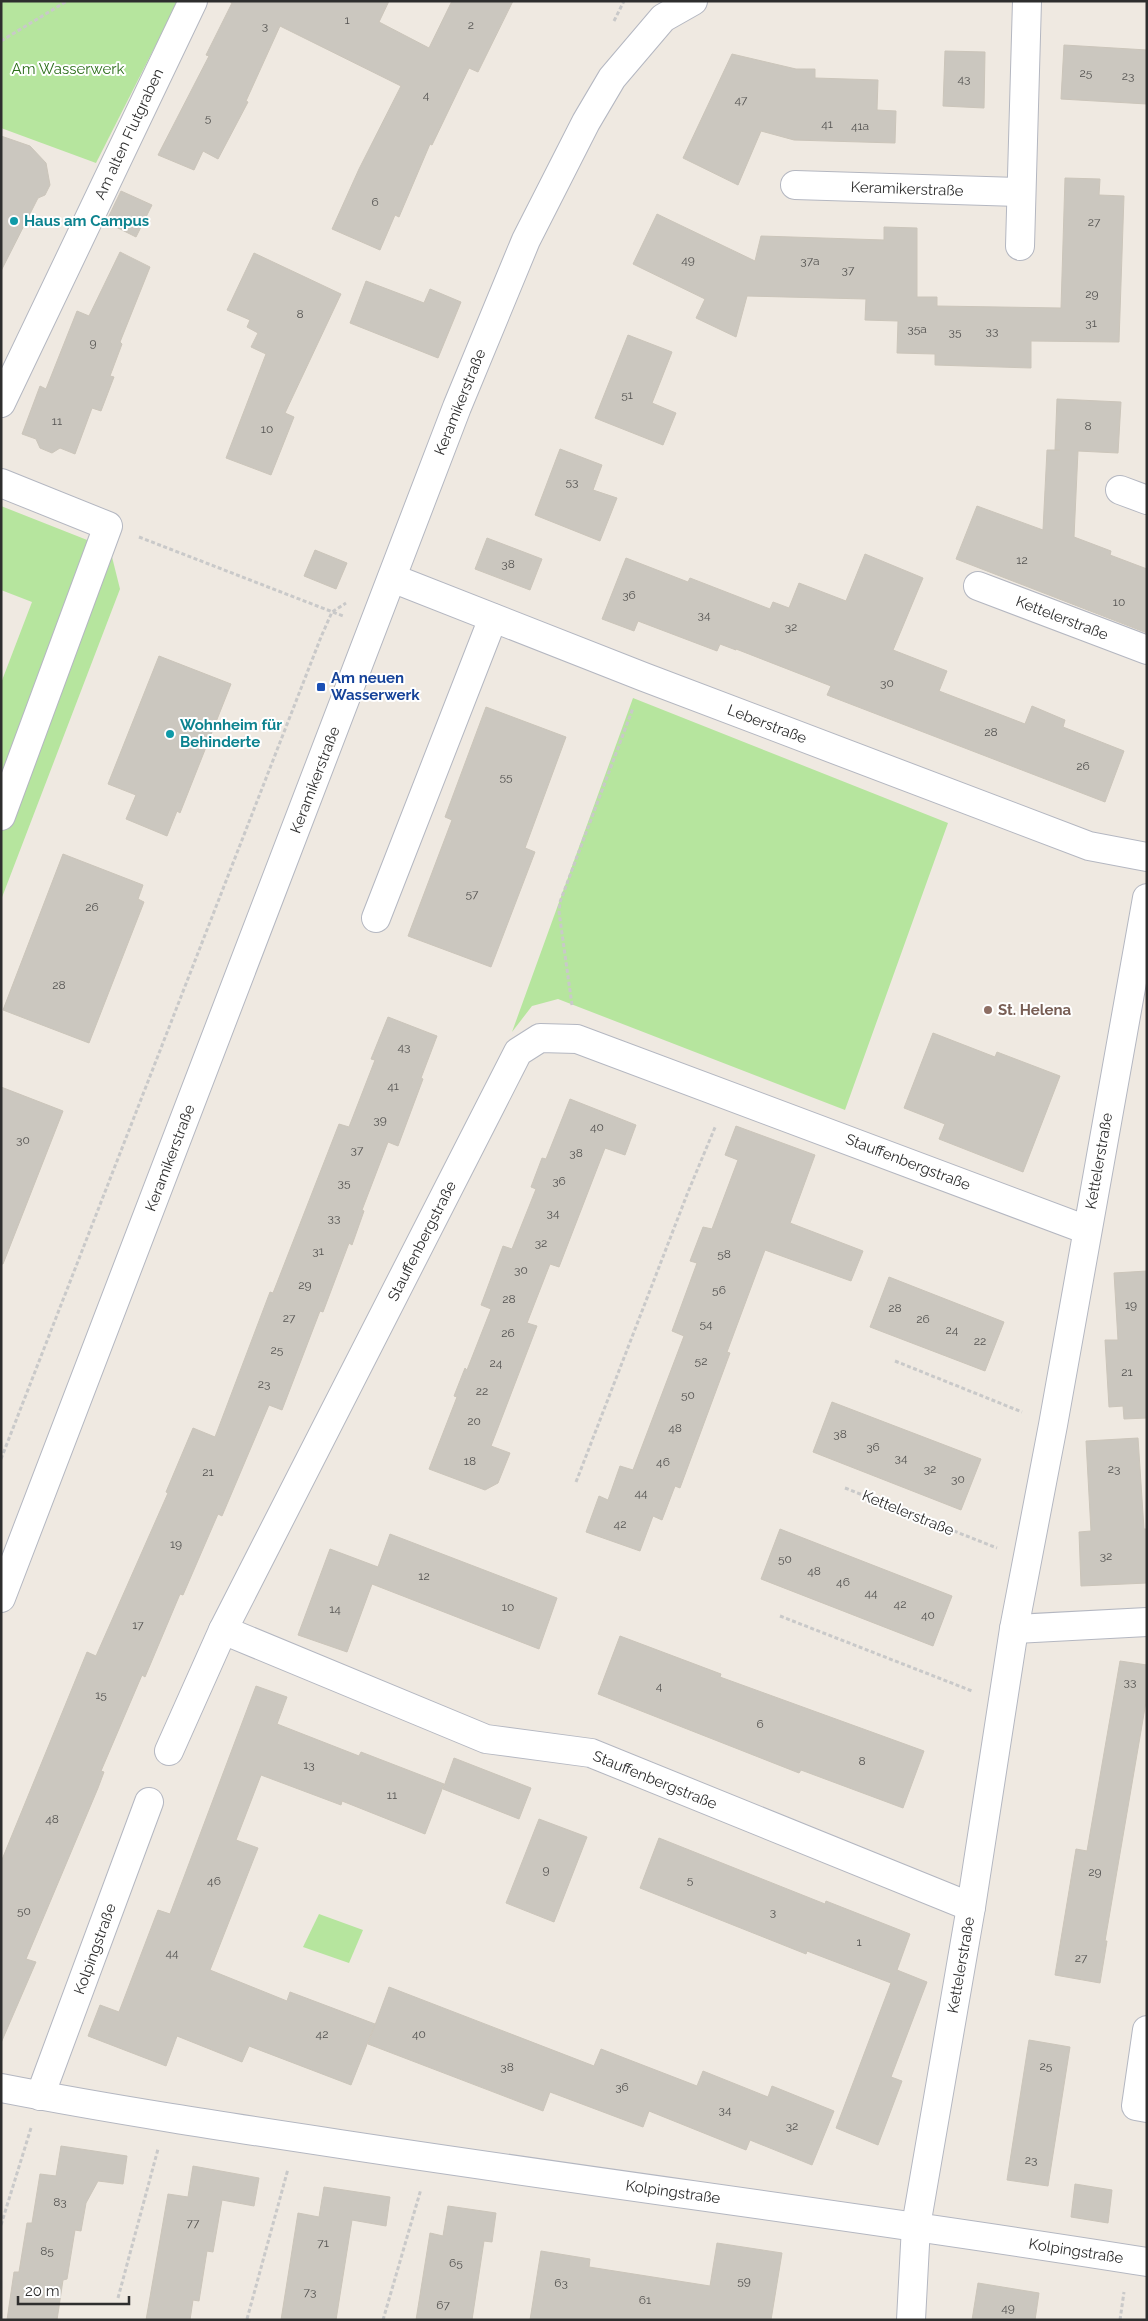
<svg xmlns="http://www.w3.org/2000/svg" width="1148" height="2321" font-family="Raleway,sans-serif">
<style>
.green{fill:#b6e59e}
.building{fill:#cbc7bf;stroke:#cbc5ba}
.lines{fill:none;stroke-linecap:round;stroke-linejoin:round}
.minor-casing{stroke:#b4b7c1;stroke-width:30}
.path{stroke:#c9c9c9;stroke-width:3;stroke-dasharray:4 2.5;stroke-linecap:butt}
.minor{stroke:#fff;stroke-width:28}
.culture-dot{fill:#0f9aa8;stroke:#fff;stroke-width:2}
.transit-dot{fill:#1a4fb4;stroke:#fff;stroke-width:2}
.education-dot{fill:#8d6e63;stroke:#fff;stroke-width:2}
.labels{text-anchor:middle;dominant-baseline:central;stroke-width:4;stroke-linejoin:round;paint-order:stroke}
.number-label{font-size:12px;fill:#555452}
.park-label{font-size:15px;fill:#2c6e1b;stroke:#fff}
.street-label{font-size:15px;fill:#2e2e2e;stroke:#fff}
.culture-label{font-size:15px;font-weight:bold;fill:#0d838f;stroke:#fff;text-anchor:start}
.transit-label{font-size:15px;font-weight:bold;fill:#164399;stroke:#fff;text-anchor:start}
.education-label{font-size:15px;font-weight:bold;fill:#785e54;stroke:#fff;text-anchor:start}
</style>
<rect width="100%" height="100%" fill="#efe9e1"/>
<g class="green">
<path d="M1 1H178L96 163 1 128Z"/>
<path d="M1 506 110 549 120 589 1 900V683L32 602 1 590Z"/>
<path d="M633 698 948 823 845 1110 558 999 532 1006 512 1032Z"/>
<path d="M319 1914 363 1930 349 1963 303 1947Z"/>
</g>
<g class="building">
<path d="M229 1H389L379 22 429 48 452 1H513L478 72 469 68 432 145 430 144 399 217 395 215 380 250 332 229 359 169 401 86 280 26 246 101 248 102 218 159 203 151 194 170 158 155 209 56 206 55 232 3Z"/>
<path d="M1064 45 1147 50V104L1061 99Z"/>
<path d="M945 51 985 52 984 108 943 106Z"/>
<path d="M732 54 796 69H815V78L878 80 877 110 896 111 895 143 794 140 761 131 738 185 683 158Z"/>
<path d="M1 136 30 146 46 163 50 185 45 195 38 198 1 271Z"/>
<path d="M1065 178 1100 179 1099 195 1124 196 1119 342 1031 341V368L935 365V354L897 353 898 321 865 320 866 299 747 296 736 337 696 318 705 299 633 264 657 214 755 261 761 236 884 240V227L917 228V297H937V306L1061 308Z"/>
<path d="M121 191 152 205 136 237 106 222Z"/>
<path d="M120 252 150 267 120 342 122 344 110 376 114 377 101 411 92 408 75 454 60 448 52 453 40 448 36 439 22 434 40 386 46 389 77 311 89 316Z"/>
<path d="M254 253 341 294 285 413 294 417 271 475 226 458 266 354 251 347 258 333 247 327 250 320 227 310Z"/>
<path d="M366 281 424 303 430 289 461 302 438 358 350 323Z"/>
<path d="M628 335 672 352 652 403 676 413 663 445 595 418Z"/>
<path d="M1057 399 1121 402 1118 453 1078 451 1074 537 1111 551 1110 555 1147 569V633L956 559 977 506 1043 530 1047 450H1060H1055Z"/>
<path d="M560 449 602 465 593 490 617 498 600 541 535 515Z"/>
<path d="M487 538 542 559 530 590 475 569Z"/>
<path d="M315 550 347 563 336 589 304 576Z"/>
<path d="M865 554 923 578 893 650 947 671 939 691 1025 724 1032 706 1065 720 1063 727 1124 751 1105 802 827 695 831 686 736 649V650L720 644 717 651 638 621 634 631 602 619 626 558 688 582 690 578 770 609 773 602 789 608 799 583 846 601Z"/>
<path d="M159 656 231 684 180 813 177 811 167 836 126 819 136 795 108 784Z"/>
<path d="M486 707 566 737 525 848 535 852 491 967 408 936 452 820 445 817Z"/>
<path d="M63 854 143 885 138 899 144 902 89 1043 3 1010Z"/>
<path d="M388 1017 437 1036 421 1078 423 1079 398 1146 388 1142 362 1210 364 1211 352 1245 349 1243 323 1312 320 1311 282 1410 269 1405 222 1516 218 1514 183 1595 180 1594 145 1677 142 1675 101 1771 104 1772 98 1788 26 1959 36 1962 1 2043V1862L87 1652 96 1656 168 1493 166 1492 193 1428 215 1437 270 1292 273 1293 339 1124 349 1127 375 1060 371 1059Z"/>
<path d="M933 1033 995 1057 997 1052 1060 1076 1023 1172 939 1139 945 1124 904 1108Z"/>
<path d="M1 1087 63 1111 3 1264H1Z"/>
<path d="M570 1099 636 1125 625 1155 605 1148 559 1267 550 1264 527 1323 537 1326 491 1446 510 1453 498 1483 485 1490 429 1469 457 1397 454 1396 465 1368 467 1370 491 1309 481 1305 503 1246 512 1249 536 1189 531 1187 542 1158 546 1159Z"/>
<path d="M736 1126 815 1155 790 1223 863 1251 851 1281 765 1250 727 1352 730 1353 680 1488 675 1486 662 1520 653 1516 640 1551 586 1532 599 1496 608 1500 620 1466 633 1470 684 1336 672 1331 697 1263 690 1261 703 1227 712 1229 738 1160 725 1155Z"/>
<path d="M1147 1271V1418L1124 1419 1123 1406 1109 1407 1105 1340H1118L1114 1273Z"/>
<path d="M889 1277 1004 1322 985 1371 870 1327Z"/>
<path d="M832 1402 981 1459 961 1510 813 1452Z"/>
<path d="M1138 1438 1144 1529H1147V1583L1081 1586 1079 1532 1091 1531 1086 1441Z"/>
<path d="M780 1529 952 1596 933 1646 761 1579Z"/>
<path d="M390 1534 557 1598 539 1649 372 1584 347 1652 298 1635 330 1549 378 1567Z"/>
<path d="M620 1636 721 1674 720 1677 924 1751 903 1808 801 1770 799 1773 598 1694Z"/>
<path d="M1120 1661 1147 1665V1696L1105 1941H1107L1100 1983 1055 1975 1076 1849 1087 1851Z"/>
<path d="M256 1686 287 1697 277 1724 359 1756 361 1752 444 1784 425 1834 342 1801 341 1805 261 1775 236 1840 258 1848 210 1970 287 2001 290 1992 375 2024 351 2085 249 2046 242 2062 177 2036 166 2066 88 2036 100 2005 119 2012 158 1910 170 1914Z"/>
<path d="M454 1758 531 1788 519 1819 443 1789Z"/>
<path d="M539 1819 587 1837 554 1922 506 1903Z"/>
<path d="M659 1838 825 1904 826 1901 910 1934 897 1970 927 1982 891 2077 902 2081 878 2145 836 2128 891 1983 807 1951 806 1954 640 1888Z"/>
<path d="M389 1987 594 2066 601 2049 697 2086 703 2071 768 2097 772 2086 834 2111 812 2165 750 2140 746 2150 649 2111 643 2127 550 2092 543 2111 368 2044Z"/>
<path d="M1029 2040 1070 2047 1048 2186 1007 2180Z"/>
<path d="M61 2146 127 2156 123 2184 98 2181 86 2203 81 2231 75 2230 67 2279 63 2280 57 2320H7L14 2272H19L27 2223H32L40 2174 56 2176Z"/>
<path d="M193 2166 259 2178 254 2206 222 2200 213 2252 207 2251 199 2301 193 2300 190 2320H146L168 2194 188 2197Z"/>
<path d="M1075 2184 1112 2190 1108 2223 1071 2217Z"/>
<path d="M324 2187 390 2197 386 2226 352 2220 336 2320H281L298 2213 319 2217Z"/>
<path d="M448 2206 496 2213 492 2242 484 2241 472 2320H416L430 2233 443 2236Z"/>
<path d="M717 2243 782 2253 771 2320H530L541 2251 590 2259 589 2267 710 2286Z"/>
<path d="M978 2283 1039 2293 1035 2320H972Z"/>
</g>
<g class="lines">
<g class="minor-casing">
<g id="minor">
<path d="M795 185 1020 192"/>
<path d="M1020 246 1027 1"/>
<path d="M1 403 193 1"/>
<path d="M1 483 108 526 1 816"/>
<path d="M1120 490 1147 500"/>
<path d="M392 578 644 677 1089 846 1147 857"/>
<path d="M978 586 1147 650"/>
<path d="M376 918 493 618"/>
<path d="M1 1598 457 407 526 240 586 122 612 78 663 18 693 1"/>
<path d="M1014 1629 1147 1622"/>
<path d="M169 1751 223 1630"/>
<path d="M971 1907 591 1753 486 1739 223 1630 518 1052 540 1038 577 1039 1087 1230"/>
<path d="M1147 2030 1136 2106 1147 2108"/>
<path d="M1 2088C114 2110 227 2127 340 2144 609 2185 878 2219 1147 2262"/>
<path d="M40 2096 149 1802"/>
<path d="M911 2320 916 2226 971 1907 1014 1629 1053 1425 1147 898"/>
</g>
</g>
<g class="path">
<path d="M614 21 624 1"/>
<path d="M1 41 67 1"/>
<path d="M139 537 343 616"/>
<path d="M572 1005 559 912 560 902 633 708"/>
<path d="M895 1361 1022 1412"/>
<path d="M1 1459 321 637 332 612 346 603"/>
<path d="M576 1482 688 1192 716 1125"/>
<path d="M845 1488 997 1548"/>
<path d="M780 1616 972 1691"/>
<path d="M1 2225 31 2128"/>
<path d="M118 2298 158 2149"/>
<path d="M247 2319 288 2169"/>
<path d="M383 2320 421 2189"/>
<path d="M1120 2320 1124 2292"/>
</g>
<use href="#minor" class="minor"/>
</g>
<g class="culture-dot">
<circle cx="14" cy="221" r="5"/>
<circle cx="170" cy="734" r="5"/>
</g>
<rect class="transit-dot" x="316" y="682" width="10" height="10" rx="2.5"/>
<circle class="education-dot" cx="988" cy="1010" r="5"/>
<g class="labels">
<g class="number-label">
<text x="347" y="20">1</text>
<text x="471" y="25">2</text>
<text x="265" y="26">3</text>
<text x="1086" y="73">25</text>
<text x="1128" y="76">23</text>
<text x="964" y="79">43</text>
<text x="426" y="95">4</text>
<text x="741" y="100">47</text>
<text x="208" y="118">5</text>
<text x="827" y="124">41</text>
<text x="860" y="126">41a</text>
<text x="375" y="202">6</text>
<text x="1094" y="222">27</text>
<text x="688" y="260">49</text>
<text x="810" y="261">37a</text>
<text x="848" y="270">37</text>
<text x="1092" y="294">29</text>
<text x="300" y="314">8</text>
<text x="1091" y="323">31</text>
<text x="917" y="329">35a</text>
<text x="992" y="331">33</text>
<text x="955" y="332">35</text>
<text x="93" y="343">9</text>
<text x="627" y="395">51</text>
<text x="57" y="421">11</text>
<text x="1088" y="426">8</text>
<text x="267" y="429">10</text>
<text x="572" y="482">53</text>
<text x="1022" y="560">12</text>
<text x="508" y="564">38</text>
<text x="629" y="595">36</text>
<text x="1119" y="602">10</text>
<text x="704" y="615">34</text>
<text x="791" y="627">32</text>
<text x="887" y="683">30</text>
<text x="991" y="732">28</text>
<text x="1083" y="766">26</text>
<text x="506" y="777">55</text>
<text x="472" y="894">57</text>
<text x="92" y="907">26</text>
<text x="59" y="985">28</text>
<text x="404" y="1047">43</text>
<text x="393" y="1086">41</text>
<text x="380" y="1120">39</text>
<text x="597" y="1127">40</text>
<text x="23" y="1140">30</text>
<text x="357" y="1150">37</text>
<text x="576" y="1153">38</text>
<text x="559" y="1181">36</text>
<text x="344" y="1183">35</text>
<text x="553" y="1213">34</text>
<text x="334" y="1218">33</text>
<text x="541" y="1243">32</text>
<text x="318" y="1251">31</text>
<text x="724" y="1254">58</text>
<text x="521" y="1270">30</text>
<text x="305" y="1285">29</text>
<text x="719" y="1290">56</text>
<text x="509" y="1299">28</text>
<text x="1131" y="1305">19</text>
<text x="895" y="1308">28</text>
<text x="289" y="1318">27</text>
<text x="923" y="1319">26</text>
<text x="706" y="1324">54</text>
<text x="952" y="1330">24</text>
<text x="508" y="1333">26</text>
<text x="980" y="1341">22</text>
<text x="277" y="1350">25</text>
<text x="701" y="1361">52</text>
<text x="496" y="1363">24</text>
<text x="1127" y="1372">21</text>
<text x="264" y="1384">23</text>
<text x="482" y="1391">22</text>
<text x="688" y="1395">50</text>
<text x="474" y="1421">20</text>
<text x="675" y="1428">48</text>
<text x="840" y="1434">38</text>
<text x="873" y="1447">36</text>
<text x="901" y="1458">34</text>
<text x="470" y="1461">18</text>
<text x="663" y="1462">46</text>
<text x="930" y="1469">32</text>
<text x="1114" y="1469">23</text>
<text x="208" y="1472">21</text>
<text x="958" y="1479">30</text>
<text x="641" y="1493">44</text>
<text x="620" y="1524">42</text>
<text x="176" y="1544">19</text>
<text x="1106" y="1556">32</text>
<text x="785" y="1559">50</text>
<text x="814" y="1571">48</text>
<text x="424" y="1576">12</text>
<text x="843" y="1582">46</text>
<text x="871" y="1593">44</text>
<text x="900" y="1604">42</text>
<text x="508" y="1607">10</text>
<text x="335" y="1609">14</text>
<text x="928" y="1615">40</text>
<text x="138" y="1625">17</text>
<text x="1130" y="1682">33</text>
<text x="659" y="1686">4</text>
<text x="101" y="1695">15</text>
<text x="760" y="1724">6</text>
<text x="862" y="1761">8</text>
<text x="309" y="1765">13</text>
<text x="392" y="1795">11</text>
<text x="52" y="1819">48</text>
<text x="546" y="1870">9</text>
<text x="1095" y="1872">29</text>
<text x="690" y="1880">5</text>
<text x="214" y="1881">46</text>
<text x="24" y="1911">50</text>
<text x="773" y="1912">3</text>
<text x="859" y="1942">1</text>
<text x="172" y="1953">44</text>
<text x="1081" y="1958">27</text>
<text x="322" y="2034">42</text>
<text x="419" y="2034">40</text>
<text x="1046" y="2066">25</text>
<text x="507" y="2067">38</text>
<text x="622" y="2087">36</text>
<text x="725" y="2110">34</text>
<text x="792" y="2126">32</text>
<text x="1031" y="2160">23</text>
<text x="60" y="2202">83</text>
<text x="193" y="2223">77</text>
<text x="323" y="2243">71</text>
<text x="47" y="2251">85</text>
<text x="456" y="2263">65</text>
<text x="744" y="2281">59</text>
<text x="561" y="2283">63</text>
<text x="310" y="2292">73</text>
<text x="645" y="2300">61</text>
<text x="443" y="2305">67</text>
<text x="1008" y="2308">49</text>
</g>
<g class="park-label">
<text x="68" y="69">Am Wasserwerk</text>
</g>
<g class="street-label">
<text transform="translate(129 134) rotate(-65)">Am alten Flutgraben</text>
<text transform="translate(907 189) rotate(2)">Keramikerstraße</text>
<text transform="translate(460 402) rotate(-68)">Keramikerstraße</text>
<text transform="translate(1062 618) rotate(21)">Kettelerstraße</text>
<text transform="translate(767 724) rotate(21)">Leberstraße</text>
<text transform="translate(315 780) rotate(-69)">Keramikerstraße</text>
<text transform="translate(170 1158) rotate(-69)">Keramikerstraße</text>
<text transform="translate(1099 1161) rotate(-80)">Kettelerstraße</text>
<text transform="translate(908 1162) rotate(21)">Stauffenbergstraße</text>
<text transform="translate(422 1241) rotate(-63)">Stauffenbergstraße</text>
<text transform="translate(908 1513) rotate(22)">Kettelerstraße</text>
<text transform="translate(655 1780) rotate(22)">Stauffenbergstraße</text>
<text transform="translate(95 1949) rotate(-70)">Kolpingstraße</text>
<text transform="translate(961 1965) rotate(-80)">Kettelerstraße</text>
<text transform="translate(673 2192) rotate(8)">Kolpingstraße</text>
<text transform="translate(1076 2251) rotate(9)">Kolpingstraße</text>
</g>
<g class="culture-label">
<text x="24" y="221">Haus am Campus</text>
<text x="180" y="725">Wohnheim für<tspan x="180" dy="17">Behinderte</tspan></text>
</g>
<g class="transit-label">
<text x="331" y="678">Am neuen<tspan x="331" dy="17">Wasserwerk</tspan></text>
</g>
<g class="education-label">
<text x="998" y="1010">St. Helena</text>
</g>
</g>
<rect width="1148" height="2321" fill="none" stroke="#2e2e2e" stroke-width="5"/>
<path d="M18 2296v8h111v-8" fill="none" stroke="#2e2e2e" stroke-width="2.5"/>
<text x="25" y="2296" font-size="15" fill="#2e2e2e" stroke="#ffffff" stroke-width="4" paint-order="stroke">20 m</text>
</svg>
